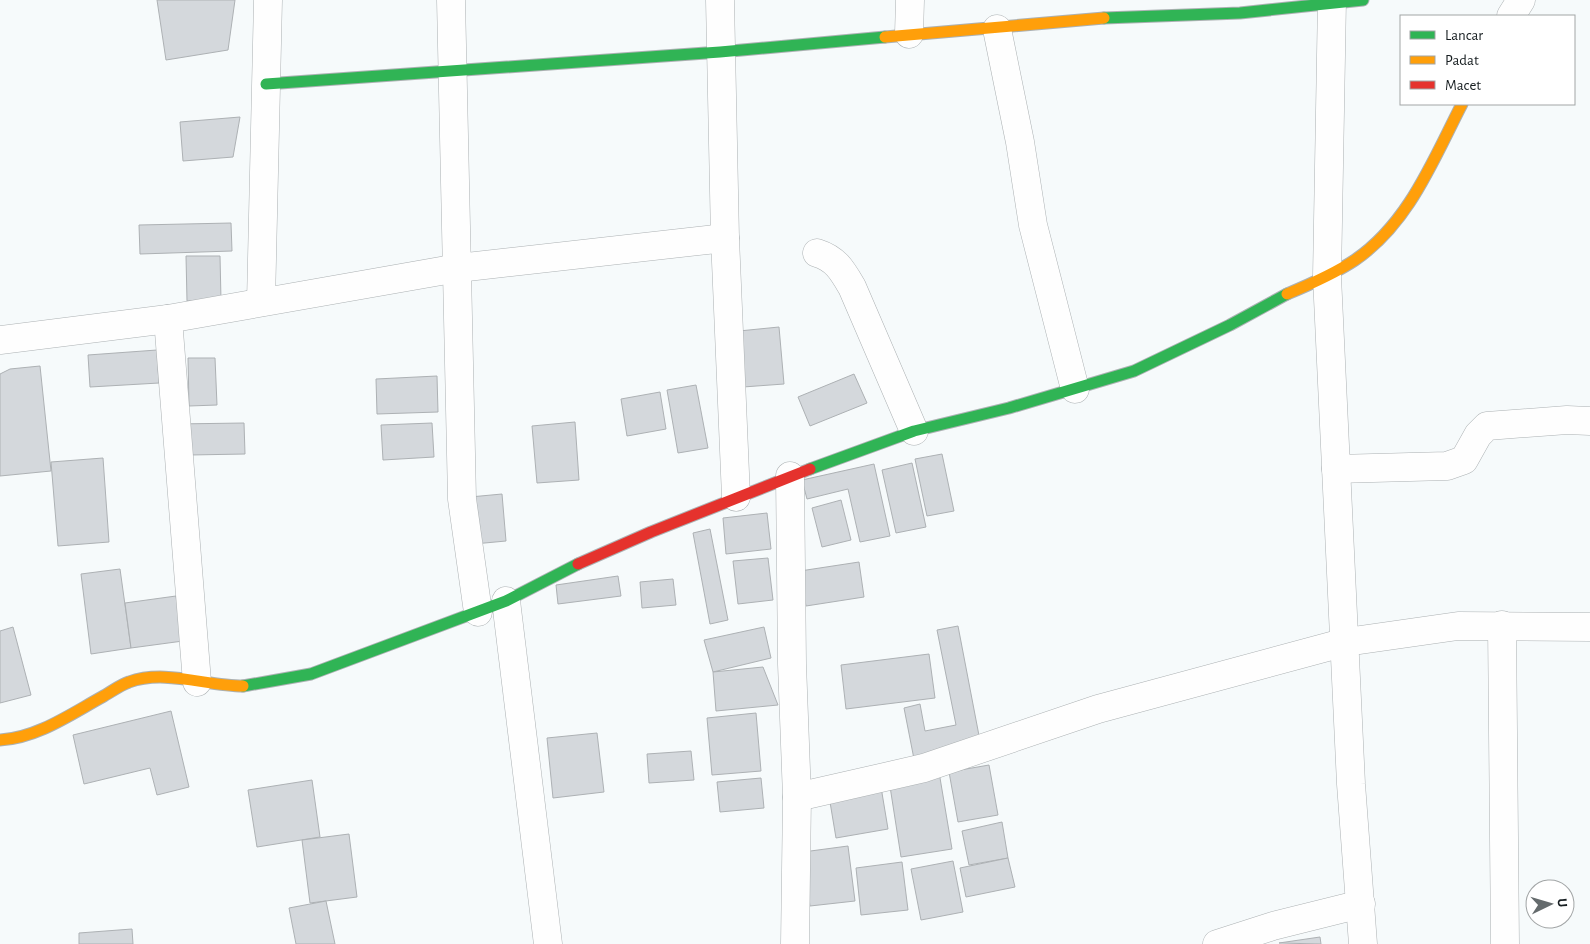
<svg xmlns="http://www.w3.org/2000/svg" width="1590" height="944" font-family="'Alegreya Sans',sans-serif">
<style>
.building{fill:#d4d8dc;stroke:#adb1b4}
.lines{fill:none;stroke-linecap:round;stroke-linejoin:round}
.street-casing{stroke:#acb1b3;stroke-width:29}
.fast-casing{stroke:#acb1b3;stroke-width:13}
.slow-casing{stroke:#acb1b3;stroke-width:13}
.jam-casing{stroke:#acb1b3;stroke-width:13}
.street{stroke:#fefefe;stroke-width:28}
.fast{stroke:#30b455;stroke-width:11}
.slow{stroke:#ff9f0a;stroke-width:11}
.jam{stroke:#e5322d;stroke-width:11}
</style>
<rect width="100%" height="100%" fill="#f6fafb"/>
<g class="building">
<path d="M157 0H235L228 50 166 60Z"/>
<path d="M240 117 233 157 183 161 180 122Z"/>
<path d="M231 223 232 251 140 254 139 225Z"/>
<path d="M186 256H220L221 300 187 301Z"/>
<path d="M779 327 784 384 743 387 739 331Z"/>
<path d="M157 350 159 383 90 387 88 355Z"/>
<path d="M188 358H215L217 405 189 406Z"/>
<path d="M40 366 51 471 0 476V374L10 369Z"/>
<path d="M854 374 867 403 810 426 798 397Z"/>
<path d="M437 376 438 412 377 414 376 379Z"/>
<path d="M696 385 708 448 678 453 667 390Z"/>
<path d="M660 392 666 429 627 436 621 399Z"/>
<path d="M575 422 579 480 537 483 532 426Z"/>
<path d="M244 423 245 454 190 455 175 424Z"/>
<path d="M432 423 434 457 383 460 381 425Z"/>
<path d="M942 454 954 511 927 516 915 459Z"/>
<path d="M103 458 109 542 58 546 51 462Z"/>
<path d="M912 463 926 527 896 533 882 470Z"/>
<path d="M874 464 890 536 860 542 848 489 807 499 802 480Z"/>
<path d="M502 494 506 541 474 544 470 497Z"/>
<path d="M841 500 851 540 822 547 812 508Z"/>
<path d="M767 513 771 549 726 554 723 518Z"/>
<path d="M710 529 728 620 710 624 693 533Z"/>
<path d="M768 558 773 600 738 604 733 561Z"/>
<path d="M859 562 864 597 806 606 800 571Z"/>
<path d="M120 569 131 648 91 654 81 574Z"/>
<path d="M618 576 621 596 558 604 556 585Z"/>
<path d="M673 579 676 605 642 608 640 582Z"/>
<path d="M176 596 183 641 131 648 125 603Z"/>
<path d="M958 626 981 746 914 759 904 708 920 704 925 731 956 725 937 630Z"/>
<path d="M13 627 31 695 0 703V631Z"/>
<path d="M764 627 771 658 713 672 704 640Z"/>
<path d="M929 654 935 698 846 709 841 665Z"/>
<path d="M763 667 778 705 716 711 713 672Z"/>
<path d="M171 711 189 787 157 795 150 768 84 784 73 735Z"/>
<path d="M756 713 761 771 712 775 707 718Z"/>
<path d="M597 733 604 792 553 798 547 738Z"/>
<path d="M691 751 694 780 649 783 647 754Z"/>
<path d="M989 765 998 815 958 822 949 772Z"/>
<path d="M939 772 952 849 901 857 889 780Z"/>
<path d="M761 778 764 808 720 812 717 782Z"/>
<path d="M312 780 320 837 257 847 248 790Z"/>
<path d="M881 787 888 829 836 838 829 796Z"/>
<path d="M1002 822 1008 858 969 865 962 831Z"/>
<path d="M349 834 357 897 310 903 302 840Z"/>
<path d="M848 846 855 901 810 906 803 852Z"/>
<path d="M1008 858 1015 887 966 897 960 868Z"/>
<path d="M953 861 963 912 921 920 911 869Z"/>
<path d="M902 862 908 910 861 915 856 868Z"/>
<path d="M326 901 335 944H296L289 908Z"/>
<path d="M132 929 133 944H79V933Z"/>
<path d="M1320 937 1321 944 1279 943Z"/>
</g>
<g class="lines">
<g class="street-casing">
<g id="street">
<path d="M451 0 462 499 478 612"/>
<path d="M720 0 725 238 736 497"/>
<path d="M1332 0 1327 277 1351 784 1363 944"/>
<path d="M1511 16 1521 0"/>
<path d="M997 29 1020 142 1033 225 1075 389"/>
<path d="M909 34 910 0"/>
<path d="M817 253C836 259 842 270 852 287L914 431"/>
<path d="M261 302 268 0"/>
<path d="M168 319 197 682"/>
<path d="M0 340 168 319 458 268 725 238"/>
<path d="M1336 469 1447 466 1464 460 1478 435 1487 426 1567 420 1590 421"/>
<path d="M790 476 792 664 797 797 795 944"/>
<path d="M506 601 548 944"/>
<path d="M1502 625 1505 944"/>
<path d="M797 797 924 768 1098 709 1346 642 1458 626 1590 627"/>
<path d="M1217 944 1273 926 1361 904"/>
</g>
</g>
<g class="fast-casing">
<g id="fast">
<path d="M1104 18 1240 13 1363 0"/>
<path d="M266 84 720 52 885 37"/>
<path d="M810 469 914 431 1009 408 1134 371 1230 325 1287 294"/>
<path d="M243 686 311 674 506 601 578 564"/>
</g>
</g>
<g class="slow-casing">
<g id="slow">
<path d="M885 37 1104 18"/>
<path d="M1287 294C1311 284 1334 274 1355 260 1409 223 1433 160 1462 104"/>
<path d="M0 740C37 738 71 714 102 697 111 692 120 685 129 682 165 669 206 686 243 686"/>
</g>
</g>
<g class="jam-casing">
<path id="jam" d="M578 564 651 532 810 469"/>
</g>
<use href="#street" class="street"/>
<use href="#fast" class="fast"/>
<use href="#slow" class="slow"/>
<use href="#jam" class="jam"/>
</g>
<rect x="1400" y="15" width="175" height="90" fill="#ffffff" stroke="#a2a5a6"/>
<rect x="1410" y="31" width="25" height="8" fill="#30b455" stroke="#a2a5a6"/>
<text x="1445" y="40" font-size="15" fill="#171e21">Lancar</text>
<rect x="1410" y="56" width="25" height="8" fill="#ff9f0a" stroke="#a2a5a6"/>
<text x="1445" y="65" font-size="15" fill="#171e21">Padat</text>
<rect x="1410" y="81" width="25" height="8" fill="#e5322d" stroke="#a2a5a6"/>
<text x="1445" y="90" font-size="15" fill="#171e21">Macet</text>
<g transform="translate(1550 904) rotate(85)"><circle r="24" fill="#ffffff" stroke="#a2a5a6"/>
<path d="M0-4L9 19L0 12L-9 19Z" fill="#656b6d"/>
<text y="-8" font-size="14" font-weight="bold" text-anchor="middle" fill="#171e21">U</text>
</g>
</svg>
